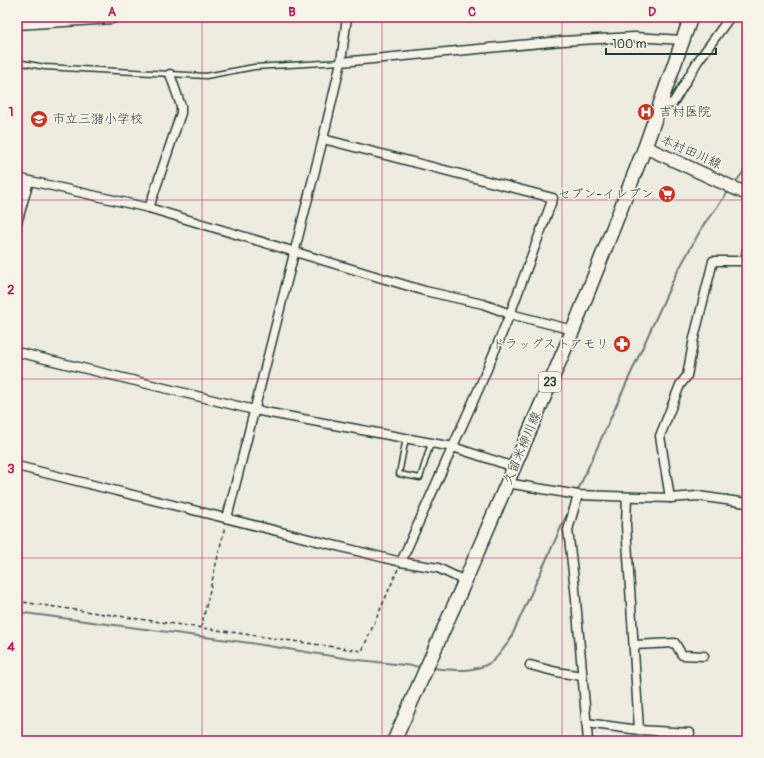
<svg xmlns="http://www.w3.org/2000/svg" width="764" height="758" font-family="Pangolin,'Klee One',sans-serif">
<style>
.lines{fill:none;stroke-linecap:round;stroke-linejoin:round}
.stream{stroke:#6c7e74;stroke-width:2}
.service-casing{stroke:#1f3d34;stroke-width:7}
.minor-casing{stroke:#1f3d34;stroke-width:11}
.secondary-casing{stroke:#1f3d34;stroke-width:15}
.primary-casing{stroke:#1f3d34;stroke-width:16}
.path{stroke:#1f3d34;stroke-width:1.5;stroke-dasharray:4 3;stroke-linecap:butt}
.service{stroke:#f7f3e8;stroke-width:4}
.minor{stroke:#f7f3e8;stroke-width:8}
.secondary{stroke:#f7f3e8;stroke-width:12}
.primary{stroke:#f7f3e8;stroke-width:13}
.grid{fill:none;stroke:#c2185b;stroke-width:1;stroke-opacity:0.55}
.labels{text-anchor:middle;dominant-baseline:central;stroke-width:3;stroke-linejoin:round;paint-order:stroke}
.shield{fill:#f7f3e8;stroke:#60746a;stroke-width:1}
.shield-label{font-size:12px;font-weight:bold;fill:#1f3d34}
.poi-label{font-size:13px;fill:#1f3d34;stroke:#f7f3e8;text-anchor:start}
.street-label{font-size:13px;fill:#1f3d34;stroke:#f7f3e8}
.neatline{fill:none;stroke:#c2185b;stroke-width:1.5}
.grid-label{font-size:13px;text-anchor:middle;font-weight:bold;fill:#c2185b}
</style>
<rect width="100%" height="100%" fill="#eeece1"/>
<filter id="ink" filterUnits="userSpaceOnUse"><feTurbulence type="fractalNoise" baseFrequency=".025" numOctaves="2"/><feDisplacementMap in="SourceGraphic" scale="8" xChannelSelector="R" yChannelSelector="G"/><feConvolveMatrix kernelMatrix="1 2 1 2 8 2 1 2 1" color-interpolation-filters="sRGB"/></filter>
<g filter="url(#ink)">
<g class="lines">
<g class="stream">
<path d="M735 183 747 167"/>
<path d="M577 492 675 276 704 224 729 191"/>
<path d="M17 612 250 643 350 659 422 667"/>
<path d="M432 668C453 670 479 674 495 659 500 654 504 647 509 642L572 503"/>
</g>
<g class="service-casing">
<g id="service">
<path d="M17 62 45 67 206 76 254 67 341 62"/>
<path d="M406 438 399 474 420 478 431 443"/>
</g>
</g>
<g class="minor-casing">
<g id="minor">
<path d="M341 62 562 41 634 37 683 40"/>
<path d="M661 103 669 104 673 103 698 61 730 17"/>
<path d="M323 139 553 198 510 314 480 386 401 562"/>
<path d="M17 178 149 208 425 291 483 304 510 314 573 330"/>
<path d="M149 208 181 113V106L170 74"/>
<path d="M17 223 29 181"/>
<path d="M17 352 254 410 453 447 514 467"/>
<path d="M17 466 401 562 438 568 465 581"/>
<path d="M507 483 578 495 670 498 698 496 747 503"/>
<path d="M578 495 568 530 575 589 588 741"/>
<path d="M627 497 626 525 639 730"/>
<path d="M670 498 660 436 680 385 687 376 694 338 713 261H745L747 250"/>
<path d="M227 518 323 139 341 62 347 17"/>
<path d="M634 645 675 643 682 655 704 656"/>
<path d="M530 665 557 672 582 676"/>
<path d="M586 723 639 730 690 733"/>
</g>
</g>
<g class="secondary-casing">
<g id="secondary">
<path d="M17 23 112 17"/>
<path d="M645 147 747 194"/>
</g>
</g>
<g class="primary-casing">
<path id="primary" d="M394 741 465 581 573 330 645 147 691 17"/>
</g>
<g class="path">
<path d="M17 601 35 604 362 651 398 569"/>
<path d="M201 628 225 526"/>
</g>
<use href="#service" class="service"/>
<use href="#minor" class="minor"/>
<use href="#secondary" class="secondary"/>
<use href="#primary" class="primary"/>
</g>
</g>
<path class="grid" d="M202 17V741M382 17V741M562 17V741M17 200H747M17 379H747M17 558H747"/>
<defs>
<g id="hospital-disc" transform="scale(0.9)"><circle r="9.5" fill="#c8321e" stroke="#f7f3e8"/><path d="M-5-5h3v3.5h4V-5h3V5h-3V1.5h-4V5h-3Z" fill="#fff"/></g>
<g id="school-disc" transform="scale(0.9)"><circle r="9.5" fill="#c8321e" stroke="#f7f3e8"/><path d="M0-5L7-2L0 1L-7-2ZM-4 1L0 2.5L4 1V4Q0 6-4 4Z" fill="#fff"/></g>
<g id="supermarket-disc" transform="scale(0.9)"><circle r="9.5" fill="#c8321e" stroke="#f7f3e8"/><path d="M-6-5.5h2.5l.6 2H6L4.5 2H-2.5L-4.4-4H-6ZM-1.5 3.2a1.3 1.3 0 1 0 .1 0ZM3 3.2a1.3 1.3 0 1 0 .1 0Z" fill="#fff"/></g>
<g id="pharmacy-disc" transform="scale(0.9)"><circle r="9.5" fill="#c8321e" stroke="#f7f3e8"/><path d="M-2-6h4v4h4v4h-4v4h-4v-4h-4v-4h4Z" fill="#fff"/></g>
</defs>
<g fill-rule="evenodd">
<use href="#hospital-disc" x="646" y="112"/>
<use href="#school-disc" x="39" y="119"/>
<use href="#supermarket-disc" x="667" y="194"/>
<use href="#pharmacy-disc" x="622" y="344"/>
</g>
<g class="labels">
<rect class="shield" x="539" y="372" width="22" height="20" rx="3"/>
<g class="shield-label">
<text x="550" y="382">23</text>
</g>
<g class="poi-label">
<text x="659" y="112">吉村医院</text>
<text x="52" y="119">市立三潴小学校</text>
<text x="654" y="194" text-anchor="end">セブン-イレブン</text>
<text x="609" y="344" text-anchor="end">ドラッグストアモリ</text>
</g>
<g class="street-label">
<text transform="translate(691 152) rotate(24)">本村田川線</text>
<text transform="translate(522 448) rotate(-67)">久留米柳川線</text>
</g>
</g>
<rect width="764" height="758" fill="none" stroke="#f7f3e8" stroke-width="44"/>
<path d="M606 48v6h110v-6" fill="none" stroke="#1f3d34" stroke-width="2"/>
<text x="612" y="48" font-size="12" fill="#1f3d34" stroke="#f7f3e8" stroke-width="3" paint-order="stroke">100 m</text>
<rect x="22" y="22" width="720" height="714" class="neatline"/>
<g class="grid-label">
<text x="112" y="16">A</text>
<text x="292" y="16">B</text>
<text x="472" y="16">C</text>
<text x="652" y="16">D</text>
<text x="11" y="116">1</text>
<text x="11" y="294">2</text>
<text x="11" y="473">3</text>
<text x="11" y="651">4</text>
</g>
</svg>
